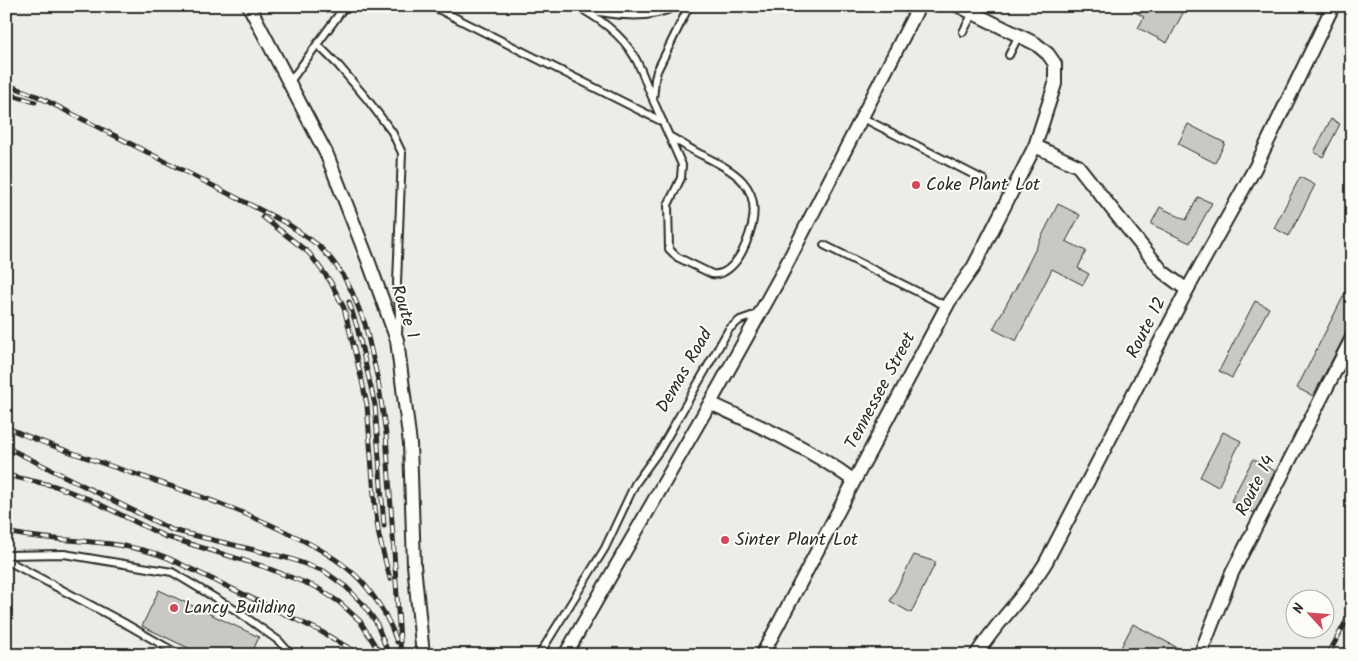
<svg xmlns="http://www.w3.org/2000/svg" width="1358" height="661" font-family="Kalam,sans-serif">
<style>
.built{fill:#edece8;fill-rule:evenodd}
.building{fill:#c9c8c4;stroke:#2b2b2b}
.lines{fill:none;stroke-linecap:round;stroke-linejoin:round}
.lane-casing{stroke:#2b2b2b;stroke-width:10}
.street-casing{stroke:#2b2b2b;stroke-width:16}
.lane{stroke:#fdfcf7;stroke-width:6}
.street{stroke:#fdfcf7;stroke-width:12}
.rail-casing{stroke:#2b2b2b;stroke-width:5}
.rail{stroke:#fdfcf7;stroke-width:3;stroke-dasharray:9;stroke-linecap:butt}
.poi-dot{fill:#d1495b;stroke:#fdfcf7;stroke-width:2}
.labels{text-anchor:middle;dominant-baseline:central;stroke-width:4;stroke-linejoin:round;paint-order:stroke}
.poi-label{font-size:18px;fill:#2b2b2b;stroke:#fdfcf7;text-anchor:start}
.street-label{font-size:18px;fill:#2b2b2b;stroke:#fdfcf7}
</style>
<rect width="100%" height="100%" fill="#fdfcf7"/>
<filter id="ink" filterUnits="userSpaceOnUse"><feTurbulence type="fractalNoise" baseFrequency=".02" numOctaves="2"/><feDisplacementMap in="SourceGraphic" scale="10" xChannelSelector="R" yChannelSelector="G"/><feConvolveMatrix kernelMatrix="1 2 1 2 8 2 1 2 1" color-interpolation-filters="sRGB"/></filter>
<g filter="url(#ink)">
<path class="built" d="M6 6H1352V655H6ZM1296 598H1326V628H1296Z"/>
<g class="building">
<path d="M1124 6H1170L1183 13 1167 43 1138 28 1144 17Z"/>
<path d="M1331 119 1340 124 1323 157 1314 152Z"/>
<path d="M1188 124 1225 143 1215 163 1178 144Z"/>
<path d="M1300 177 1315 185 1289 236 1274 228Z"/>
<path d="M1198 197 1212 203 1190 243 1151 224 1160 207 1186 220Z"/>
<path d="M1058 204 1080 215 1066 241 1086 251 1078 268 1089 274 1083 285 1052 269 1016 341 993 329 1013 292H1014Z"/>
<path d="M1345 293 1352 296V322L1313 396 1297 388Z"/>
<path d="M1255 301 1269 308 1232 378 1219 371Z"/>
<path d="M1223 432 1241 441 1218 487 1200 477Z"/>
<path d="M1253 459 1275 471 1254 513 1231 501Z"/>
<path d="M914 555 936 562 911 613 890 601Z"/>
<path d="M159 590 259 637 251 655H203L142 626Z"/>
<path d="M1133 624 1191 655H1117Z"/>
</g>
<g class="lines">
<g class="lane-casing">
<g id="lane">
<path d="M432 6 663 122"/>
<path d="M576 6C598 17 622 35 634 56 642 69 646 85 653 99"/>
<path d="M584 9C613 15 648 21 676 6"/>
<path d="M963 32 973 13"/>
<path d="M317 44 339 66 367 99 392 132 402 153 397 283 399 314 398 334"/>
<path d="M1009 55 1019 35"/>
<path d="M289 83 345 6"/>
<path d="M861 117 984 180"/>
<path d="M669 136C680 142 691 150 702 155 733 171 761 184 752 225 749 236 745 248 739 257 733 266 723 276 712 274L677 257 669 249 668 205 681 178 682 165 653 100 655 79 657 71 689 6"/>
<path d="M824 245 946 306"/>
<path d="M6 555 64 554 172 572 237 611 279 641 291 655"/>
<path d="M6 560 126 624 180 655"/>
<path d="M539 655 605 548 635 484 661 448 729 329 740 320 757 314"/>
</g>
</g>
<g class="street-casing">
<g id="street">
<path d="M249 6 327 155 368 260 397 340 410 444 414 565 423 655"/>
<path d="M1035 146 1078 166 1115 213 1163 272 1187 290"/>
<path d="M710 403C760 426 809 448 853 480"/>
<path d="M565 655 710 403 779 279 919 6"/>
<path d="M762 655 949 302 974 266 1035 146 1055 84V64L1048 54 1036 44 959 6"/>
<path d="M976 655C996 622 1026 596 1046 562L1187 290 1255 168 1333 6"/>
<path d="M1200 655 1232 573 1352 338"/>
</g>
</g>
<use href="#lane" class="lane"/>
<use href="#street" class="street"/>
<g class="rail-casing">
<g id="rail">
<path d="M6 84 37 96 288 224 318 245 331 259 343 275 352 292 365 324 378 380 386 434 401 655"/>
<path d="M6 93 35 102"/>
<path d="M263 217 309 253 330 281 344 308 362 381 367 405 375 508 379 536 390 579"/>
<path d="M349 302 357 327 375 405 384 526"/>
<path d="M6 427C36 441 68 451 99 462 163 484 227 503 288 533 316 546 349 564 368 589 381 605 391 624 397 642"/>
<path d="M6 447 172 530 291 559 324 571 346 587 363 604 376 622 389 655"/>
<path d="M6 475 55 486 89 499 164 536 262 566 316 587 339 602 360 621 381 655"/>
<path d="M6 532C60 544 116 537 168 558L320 631 347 647 357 655"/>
<path d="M1328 655 1352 610"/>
<path d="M1338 655 1339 653"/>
<path d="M1349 655 1352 650"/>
</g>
</g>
<use href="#rail" class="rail"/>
</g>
</g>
<g class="poi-dot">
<circle cx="916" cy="185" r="5"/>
<circle cx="725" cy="540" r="5"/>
<circle cx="174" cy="608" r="5"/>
</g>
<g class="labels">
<g class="poi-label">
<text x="926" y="185">Coke Plant Lot</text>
<text x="735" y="540">Sinter Plant Lot</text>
<text x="184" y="608">Lancy Building</text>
</g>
<g class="street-label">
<text transform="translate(404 312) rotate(72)">Route 1</text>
<text transform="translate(1147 328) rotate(-63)">Route 12</text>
<text transform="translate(685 371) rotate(-60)">Demas Road</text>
<text transform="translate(881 391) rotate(-62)">Tennessee Street</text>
<text transform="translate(1256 486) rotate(-63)">Route 14</text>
</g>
</g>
<rect width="1358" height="661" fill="none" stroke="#fdfcf7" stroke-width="25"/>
<rect x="12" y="12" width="1333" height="636" fill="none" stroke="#2b2b2b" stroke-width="2" filter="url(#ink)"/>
<g transform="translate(1310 614) rotate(296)"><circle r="24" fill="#fdfcf7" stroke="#a9a8a5"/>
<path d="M0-4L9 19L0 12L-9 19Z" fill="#d1495b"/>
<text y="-8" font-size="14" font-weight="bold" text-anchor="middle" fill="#2b2b2b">N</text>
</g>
</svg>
